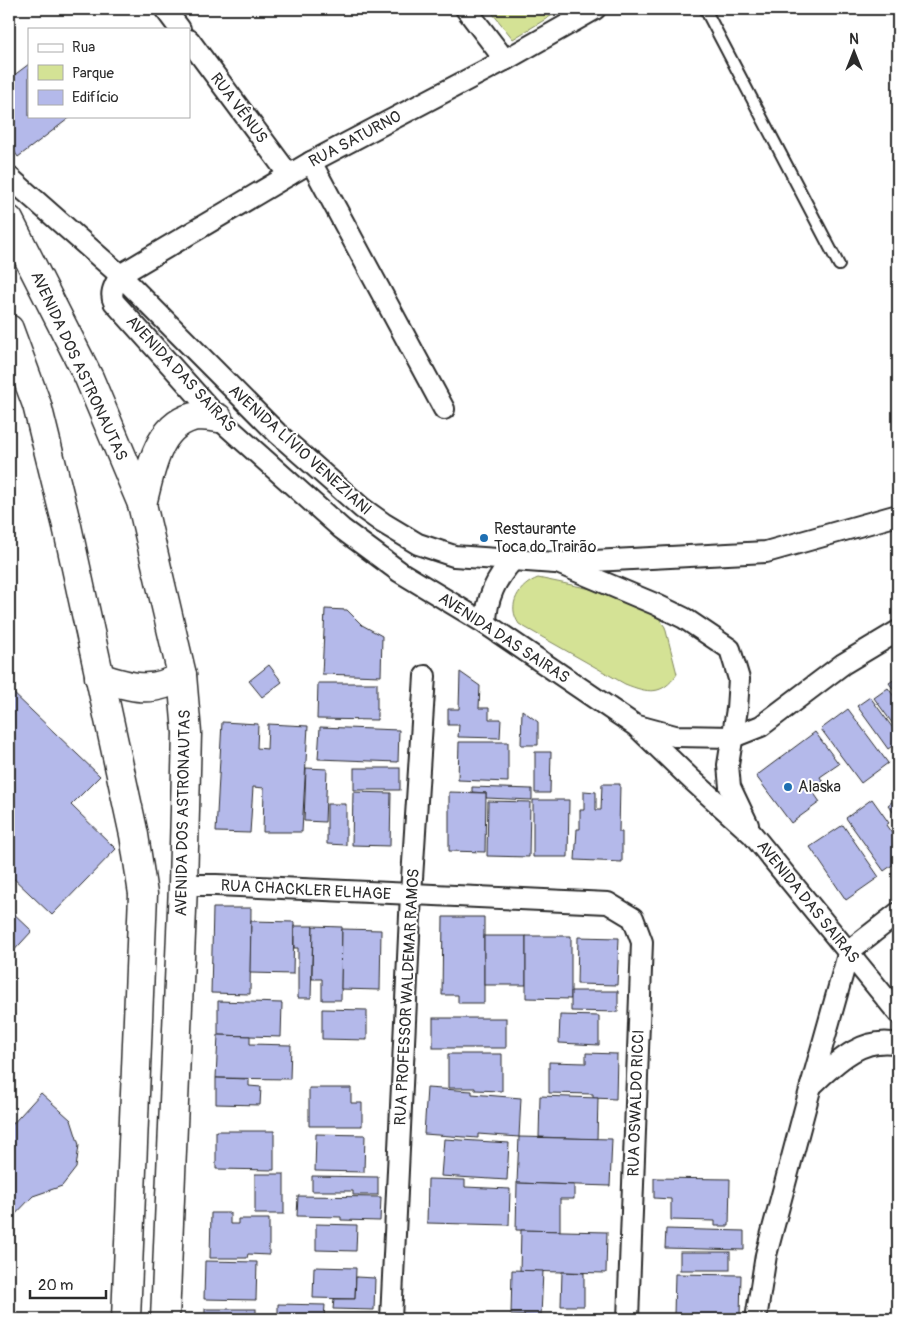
<svg xmlns="http://www.w3.org/2000/svg" width="907" height="1328" font-family="Pangolin,sans-serif">
<style>
.green{fill:#d4e295;stroke:#808660}
.building{fill:#b4b9ea;stroke:#2b2b2b}
.lines{fill:none;stroke-linecap:round;stroke-linejoin:round}
.service-casing{stroke:#2b2b2b;stroke-width:14}
.minor-casing{stroke:#2b2b2b;stroke-width:24}
.secondary-casing{stroke:#2b2b2b;stroke-width:31}
.service{stroke:#fff;stroke-width:10}
.minor{stroke:#fff;stroke-width:20}
.secondary{stroke:#fff;stroke-width:28}
.poi-dot{fill:#1f6fb2;stroke:#fff;stroke-width:2}
.labels{text-anchor:middle;dominant-baseline:central;stroke-width:4;stroke-linejoin:round;paint-order:stroke}
.street-label{font-size:16px;fill:#2b2b2b;stroke:#fff}
.poi-label{font-size:16px;fill:#2b2b2b;stroke:#fff;text-anchor:start}
</style>
<rect width="100%" height="100%" fill="#fff"/>
<filter id="ink" filterUnits="userSpaceOnUse"><feTurbulence type="fractalNoise" baseFrequency=".02" numOctaves="2"/><feDisplacementMap in="SourceGraphic" scale="10" xChannelSelector="R" yChannelSelector="G"/><feConvolveMatrix kernelMatrix="1 2 1 2 8 2 1 2 1" color-interpolation-filters="sRGB"/></filter>
<g filter="url(#ink)">
<g class="green">
<path d="M489 9H557L559 11 513 39Z"/>
<path d="M538 578 620 595 653 610 665 627 677 674C662 696 648 693 625 684L519 624C506 605 519 585 538 578Z"/>
</g>
<g class="building">
<path d="M29 64V116H72L18 157 9 144V79Z"/>
<path d="M325 609 347 610 362 625 382 636 381 676 322 674Z"/>
<path d="M269 665 282 682 262 697 249 681Z"/>
<path d="M460 672 480 686 479 708H489V719H501L500 738 458 737 459 725H448V709H459Z"/>
<path d="M898 677V696L889 683Z"/>
<path d="M318 683H377V720L317 719Z"/>
<path d="M888 688 898 702V731L874 698Z"/>
<path d="M9 689 100 776 71 805 116 849 52 915 9 874Z"/>
<path d="M870 697 898 735V742L888 749 857 706Z"/>
<path d="M848 709 888 763 861 783 821 729Z"/>
<path d="M522 710 538 722V745H521Z"/>
<path d="M222 722 258 724 257 748 267 749 268 724 308 726 302 832H263L264 788 253 787 250 833 216 832Z"/>
<path d="M320 727 399 730 398 762 318 759Z"/>
<path d="M815 732 839 764 820 777 824 784 813 792 820 802 791 823 756 776Z"/>
<path d="M459 742H508V782L458 780Z"/>
<path d="M535 752H551L550 793H535Z"/>
<path d="M306 768 327 769 325 822 304 821Z"/>
<rect x="354" y="768" width="46" height="22"/>
<path d="M602 784H620L619 832H622V862L575 860 577 829H580V810H584V791L596 792V810H601Z"/>
<path d="M472 787 532 789V800L486 798V793L472 792Z"/>
<path d="M353 792 391 793 390 846 352 845Z"/>
<path d="M449 792 486 793 485 852 449 851Z"/>
<path d="M898 797V828L892 819 896 816 888 805Z"/>
<path d="M872 799 889 823 886 825 898 842V861L884 871 846 818Z"/>
<path d="M533 800H569L568 857H533Z"/>
<path d="M488 801 530 802 529 857 487 856Z"/>
<path d="M327 804H346V845L327 844Z"/>
<path d="M843 825 879 877 846 900 810 847Z"/>
<path d="M213 908H251L250 994 211 993Z"/>
<path d="M9 909 32 931 9 956Z"/>
<path d="M443 917H484V1003H458V995H442Z"/>
<path d="M251 921 294 922 293 974 250 973Z"/>
<path d="M294 926H313L311 998H298V948H294Z"/>
<path d="M313 926 342 927 341 1000H322V979H312Z"/>
<path d="M342 929 381 930 380 990 341 989Z"/>
<rect x="484" y="936" width="42" height="49"/>
<path d="M526 936H571V999L526 998Z"/>
<path d="M578 937 619 938 617 985 577 984Z"/>
<path d="M571 991H618V1012L571 1011Z"/>
<path d="M218 1001 282 1003 281 1037 218 1035Z"/>
<path d="M322 1009 367 1010V1040L322 1039Z"/>
<path d="M560 1015 599 1016V1045L559 1043Z"/>
<rect x="433" y="1018" width="73" height="30"/>
<path d="M218 1035 250 1036V1044L291 1045 290 1079 216 1078Z"/>
<path d="M586 1053 617 1054 616 1099 593 1098V1094L549 1093V1062L586 1063Z"/>
<path d="M448 1054H502V1091L475 1090V1088H448Z"/>
<path d="M216 1078 249 1079V1086L261 1087 260 1105 216 1104Z"/>
<path d="M309 1088H351V1103H362V1126H309Z"/>
<path d="M427 1088 472 1091V1094L521 1098 519 1137 478 1134V1138L424 1134Z"/>
<path d="M41 1093 71 1120 79 1145 76 1168 62 1186 33 1196 9 1221V1128Z"/>
<path d="M540 1096 598 1098 597 1139 539 1137Z"/>
<path d="M216 1131H274V1170L216 1169Z"/>
<path d="M316 1134 365 1135 364 1172 315 1171Z"/>
<path d="M519 1137 612 1139 610 1186 517 1183Z"/>
<path d="M444 1139 509 1143 507 1180 441 1176Z"/>
<rect x="255" y="1174" width="29" height="40"/>
<path d="M312 1176 378 1177V1195H353V1191H312Z"/>
<path d="M654 1178 730 1179 729 1226H715V1221L671 1220V1199L654 1198Z"/>
<path d="M428 1179 465 1180V1187L510 1189 509 1225 427 1223Z"/>
<path d="M517 1183 574 1185V1199H560V1231L516 1230Z"/>
<path d="M298 1196 381 1197 380 1221 341 1220V1217L297 1216Z"/>
<path d="M211 1213H230V1224H238V1219H269V1255L248 1254 247 1258H210Z"/>
<path d="M316 1224 357 1225 356 1251 316 1250Z"/>
<path d="M666 1229 744 1231V1250L665 1248Z"/>
<path d="M521 1230 607 1232 606 1273 520 1271Z"/>
<rect x="680" y="1252" width="50" height="18"/>
<path d="M205 1261 257 1262 256 1300 204 1299Z"/>
<path d="M314 1267 356 1268 355 1299 313 1298Z"/>
<path d="M512 1270 543 1271 541 1316 511 1315Z"/>
<path d="M562 1272 584 1273V1306H561Z"/>
<path d="M675 1274 741 1275 740 1316 674 1315Z"/>
<path d="M356 1277 375 1278 374 1310 333 1309 334 1299H355Z"/>
<path d="M278 1304 325 1305 324 1319H278Z"/>
<rect x="205" y="1309" width="51" height="10"/>
<rect x="645" y="1315" width="41" height="4"/>
<path d="M435 1318 484 1319H434Z"/>
</g>
<g class="lines">
<g class="service-casing">
<path id="service" d="M705 9 839 265"/>
</g>
<g class="minor-casing">
<g id="minor">
<path d="M165 9 180 29"/>
<path d="M466 9 505 60"/>
<path d="M189 40 289 175"/>
<path d="M311 162 444 409"/>
<path d="M9 177 120 275 277 433 362 508 383 523 418 544 454 556 555 563 766 552 898 515"/>
<path d="M120 275C116 284 109 292 114 302L218 418 342 529 400 572 486 624 636 726 691 779 752 834 898 1013"/>
<path d="M120 275 311 162 505 60 595 9"/>
<path d="M560 564 655 604 684 618 730 649 739 679 737 709 728 765 730 787 748 825"/>
<path d="M486 624C486 598 496 579 513 560"/>
<path d="M638 726 675 736 733 737 761 726 843 664 898 631"/>
<path d="M183 885H216L608 903 633 918 642 942 628 1319"/>
<path d="M811 1086C836 1063 861 1036 898 1044"/>
<path d="M391 1319 411 894 425 676"/>
<path d="M756 1319 766 1255 811 1086 849 951 898 913"/>
</g>
</g>
<g class="secondary-casing">
<g id="secondary">
<path d="M9 220 89 378 142 504 182 675 187 733 183 885 165 1319"/>
<path d="M9 329 37 405 67 526 134 835 143 894 126 1319"/>
<path d="M142 504C151 471 157 422 198 416 204 416 212 417 218 418"/>
<path d="M99 677C129 687 154 695 182 675"/>
</g>
</g>
<use href="#service" class="service"/>
<use href="#minor" class="minor"/>
<use href="#secondary" class="secondary"/>
</g>
</g>
<g class="poi-dot">
<circle cx="484" cy="538" r="5"/>
<circle cx="788" cy="787" r="5"/>
</g>
<g class="labels">
<g class="street-label">
<text transform="translate(239 108) rotate(53)">RUA VÊNUS</text>
<text transform="translate(355 139) rotate(-28)">RUA SATURNO</text>
<text transform="translate(79 366) rotate(65)">AVENIDA DOS ASTRONAUTAS</text>
<text transform="translate(181 374) rotate(47)">AVENIDA DAS SAIRAS</text>
<text transform="translate(300 450) rotate(42)">AVENIDA LÍVIO VENEZIANI</text>
<text transform="translate(504 638) rotate(33)">AVENIDA DAS SAIRAS</text>
<text transform="translate(183 813) rotate(-89)">AVENIDA DOS ASTRONAUTAS</text>
<text transform="translate(306 890) rotate(3)">RUA CHACKLER ELHAGE</text>
<text transform="translate(808 902) rotate(51)">AVENIDA DAS SAIRAS</text>
<text transform="translate(407 997) rotate(-87)">RUA PROFESSOR WALDEMAR RAMOS</text>
<text transform="translate(636 1103) rotate(-88)">RUA OSWALDO RICCI</text>
</g>
<g class="poi-label">
<text x="494" y="529">Restaurante<tspan x="494" dy="18">Toca do Trairão</tspan></text>
<text x="798" y="787">Alaska</text>
</g>
</g>
<rect width="907" height="1328" fill="none" stroke="#fff" stroke-width="30"/>
<rect x="15" y="15" width="877" height="1298" fill="none" stroke="#2b2b2b" stroke-width="2" filter="url(#ink)"/>
<rect x="28" y="28" width="162" height="90" fill="#ffffff" stroke="#aaaaaa"/>
<rect x="38" y="44" width="25" height="8" fill="#ffffff" stroke="#aaaaaa"/>
<text x="72" y="52" font-size="15" fill="#2b2b2b">Rua</text>
<rect x="38" y="65" width="25" height="15" fill="#d4e295" stroke="#aaaaaa"/>
<text x="72" y="78" font-size="15" fill="#2b2b2b">Parque</text>
<rect x="38" y="90" width="25" height="15" fill="#b4b9ea" stroke="#aaaaaa"/>
<text x="72" y="102" font-size="15" fill="#2b2b2b">Edifício</text>
<g transform="translate(854 52)" stroke="#ffffff" stroke-width="4" paint-order="stroke">
<path d="M0-4L9 19L0 12L-9 19Z" fill="#2b2b2b"/>
<text y="-8" font-size="14" font-weight="bold" text-anchor="middle" fill="#2b2b2b">N</text>
</g>
<path d="M30 1290v8h76v-8" fill="none" stroke="#2b2b2b" stroke-width="2.5"/>
<text x="38" y="1290" font-size="15" fill="#2b2b2b" stroke="#ffffff" stroke-width="4" paint-order="stroke">20 m</text>
</svg>
